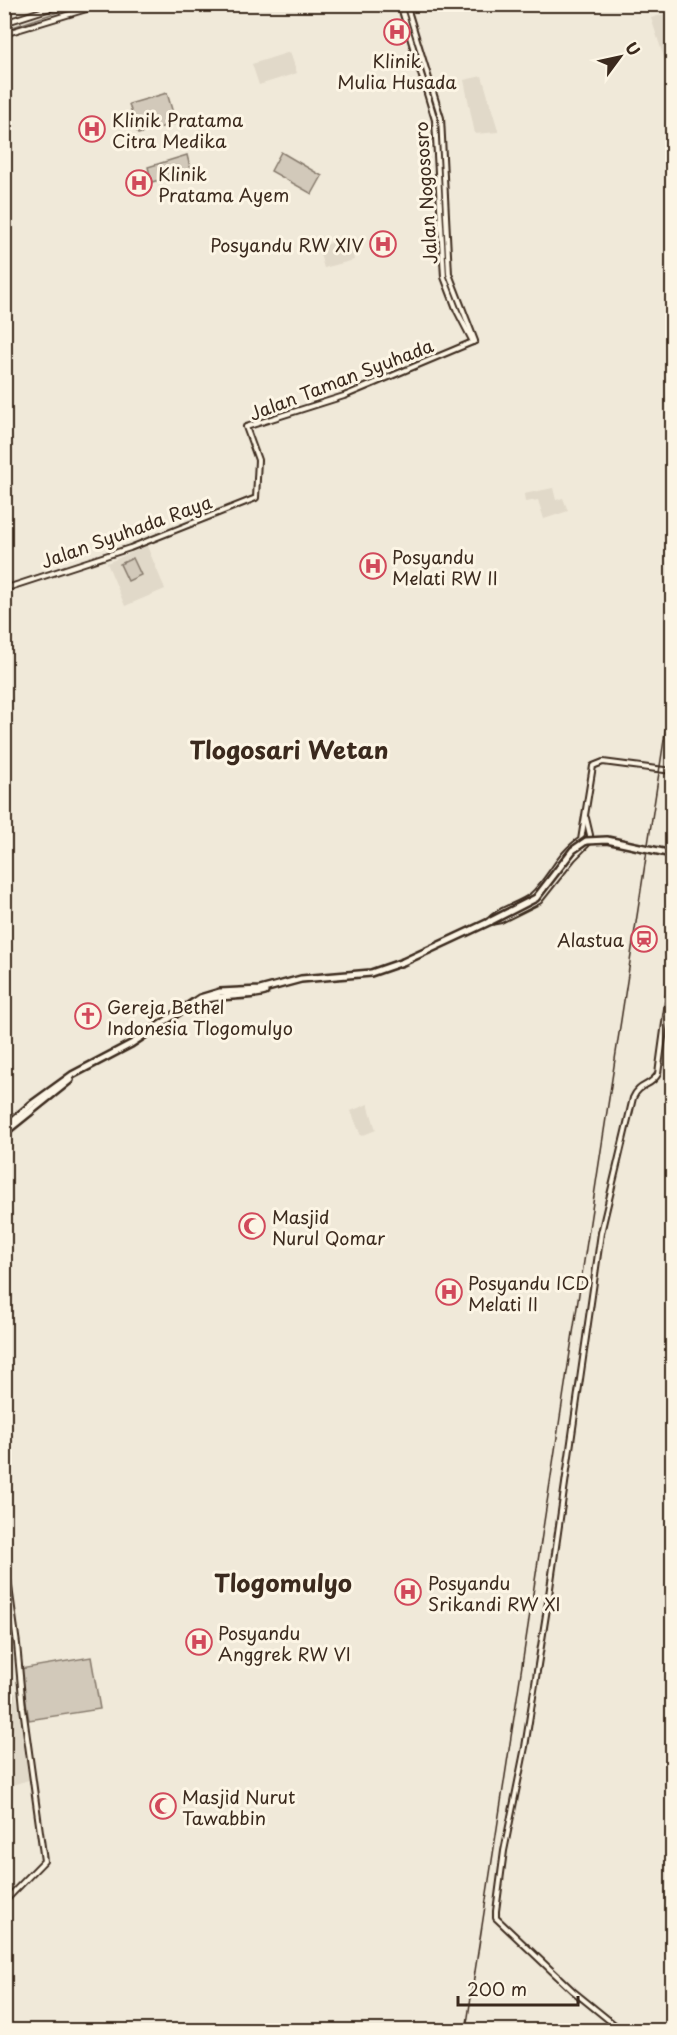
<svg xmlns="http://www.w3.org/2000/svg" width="677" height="2035" font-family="'Playpen Sans',sans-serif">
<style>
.built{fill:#e1d9c9}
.green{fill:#d2c9ba;stroke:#867a6c;stroke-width:1.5}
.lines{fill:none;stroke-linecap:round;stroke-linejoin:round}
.stream{stroke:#7e7163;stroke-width:1.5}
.minor-casing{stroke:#3b2a1e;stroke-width:8}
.major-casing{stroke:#3b2a1e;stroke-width:10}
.minor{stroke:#fcf5e5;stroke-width:4}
.major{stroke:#fcf5e5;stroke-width:5}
.rail{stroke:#3b2a1e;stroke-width:1.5}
.major-bridge-casing{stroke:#3b2a1e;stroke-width:10;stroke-linecap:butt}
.major-bridge{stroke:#fcf5e5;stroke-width:5}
.labels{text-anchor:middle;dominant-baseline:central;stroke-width:6;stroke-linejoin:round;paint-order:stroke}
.poi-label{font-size:18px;fill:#3b2a1e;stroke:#fcf5e5;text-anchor:start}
.street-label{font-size:18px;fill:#3b2a1e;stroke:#fcf5e5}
.district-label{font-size:24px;font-weight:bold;fill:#3b2a1e;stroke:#fcf5e5}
</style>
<rect width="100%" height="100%" fill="#f0e9d9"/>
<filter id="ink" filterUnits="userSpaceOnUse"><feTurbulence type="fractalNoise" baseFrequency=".0167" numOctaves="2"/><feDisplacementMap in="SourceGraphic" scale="12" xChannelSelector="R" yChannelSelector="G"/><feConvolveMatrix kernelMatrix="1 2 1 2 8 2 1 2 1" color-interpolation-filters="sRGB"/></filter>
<g filter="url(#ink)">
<g class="built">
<path d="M664 14 672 41V68L668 70 651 18Z"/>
<path d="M290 52 297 73 259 85 252 64Z"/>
<path d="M482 76 498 130V132L475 134 464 80Z"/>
<path d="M349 238 354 260 324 268 318 247Z"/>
<path d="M553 488 556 500 563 498 568 511 544 519 538 500 525 502 524 494Z"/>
<path d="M147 546 165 589 125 606 107 563Z"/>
<path d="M368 1104 376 1130 361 1136 351 1111Z"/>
<path d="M16 1693 29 1780 5 1787V1696Z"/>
</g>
<g class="green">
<path d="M167 93 176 123 138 134 129 104Z"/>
<path d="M281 152 322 176 312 194 271 171Z"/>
<path d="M187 155 191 171 152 182 148 167Z"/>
<path d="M133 558 141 575 128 581 120 564Z"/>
<path d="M91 1657 100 1709 29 1720 20 1669Z"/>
</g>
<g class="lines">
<path class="stream" d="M4 30 81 4"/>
<g class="minor-casing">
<g id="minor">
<path d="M400 4 435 120 444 277 457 311 473 342"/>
<path d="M4 23 63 4"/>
<path d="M4 34 103 4"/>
<path d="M4 589 130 548 256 498 258 460 246 427 344 396 475 341 449 274 441 118 406 4"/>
<path d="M488 922C500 908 518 907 532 896 551 879 559 854 581 840L593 766 603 762 672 771"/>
<path d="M491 922 501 920 539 901 573 858 589 842 590 835 586 818"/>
<path d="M4 1551 17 1644 23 1708 44 1861 4 1902"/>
<path d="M621 2030 573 1991 496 1918V1911L504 1851 525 1747 548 1602 601 1233 633 1098C639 1083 651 1087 658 1074L672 972"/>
</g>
</g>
<g class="major-casing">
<g id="major">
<path d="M201 1001C223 993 244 998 265 992"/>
<path d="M4 1128 32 1104 72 1075 131 1044 200 998 220 992 260 990 301 979 371 973 403 962 491 921"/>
<path d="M4 1133 70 1080"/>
</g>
</g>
<use href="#minor" class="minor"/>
<use href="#major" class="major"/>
<path class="rail" d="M466 2030 672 688"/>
<g class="major-bridge-casing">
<path id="major-bridge" d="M491 921 536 898 573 850 586 841 607 840 672 854"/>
</g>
<use href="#major-bridge" class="major-bridge"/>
</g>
</g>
<defs>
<g id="hospital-ring" transform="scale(1.35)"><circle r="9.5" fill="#fcf5e5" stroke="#d1495b" stroke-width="1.5"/><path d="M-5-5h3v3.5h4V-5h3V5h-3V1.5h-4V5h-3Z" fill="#d1495b"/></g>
<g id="station-ring" transform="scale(1.35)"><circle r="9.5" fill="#fcf5e5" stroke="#d1495b" stroke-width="1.5"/><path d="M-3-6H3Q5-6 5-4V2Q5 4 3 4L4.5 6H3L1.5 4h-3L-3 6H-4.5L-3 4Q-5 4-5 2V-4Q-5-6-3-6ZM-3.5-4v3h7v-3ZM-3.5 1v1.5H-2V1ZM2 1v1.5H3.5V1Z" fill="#d1495b"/></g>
<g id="church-ring" transform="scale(1.35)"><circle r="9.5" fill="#fcf5e5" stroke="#d1495b" stroke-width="1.5"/><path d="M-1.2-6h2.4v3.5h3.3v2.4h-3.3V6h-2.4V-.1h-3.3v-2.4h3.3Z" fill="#d1495b"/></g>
<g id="mosque-ring" transform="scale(1.35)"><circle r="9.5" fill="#fcf5e5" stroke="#d1495b" stroke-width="1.5"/><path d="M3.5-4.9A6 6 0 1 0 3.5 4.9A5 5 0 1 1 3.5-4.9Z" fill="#d1495b"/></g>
</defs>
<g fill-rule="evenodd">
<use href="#hospital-ring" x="397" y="32"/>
<use href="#hospital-ring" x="92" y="129"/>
<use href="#hospital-ring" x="139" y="183"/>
<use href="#hospital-ring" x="383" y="244"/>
<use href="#hospital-ring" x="373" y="566"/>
<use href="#station-ring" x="644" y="939"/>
<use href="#church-ring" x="88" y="1016"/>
<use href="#mosque-ring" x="252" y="1226"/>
<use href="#hospital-ring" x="449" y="1292"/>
<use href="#hospital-ring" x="408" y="1592"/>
<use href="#hospital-ring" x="199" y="1642"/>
<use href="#mosque-ring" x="163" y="1806"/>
</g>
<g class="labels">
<g class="poi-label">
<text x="397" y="60" text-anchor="middle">Klinik<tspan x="397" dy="21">Mulia Husada</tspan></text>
<text x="112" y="119">Klinik Pratama<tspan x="112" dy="21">Citra Medika</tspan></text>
<text x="158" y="173">Klinik<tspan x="158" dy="21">Pratama Ayem</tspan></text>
<text x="364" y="244" text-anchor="end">Posyandu RW XIV</text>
<text x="392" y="556">Posyandu<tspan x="392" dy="21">Melati RW II</tspan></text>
<text x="624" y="939" text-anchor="end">Alastua</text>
<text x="107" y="1006">Gereja Bethel<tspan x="107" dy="21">Indonesia Tlogomulyo</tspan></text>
<text x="272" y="1216">Masjid<tspan x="272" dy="21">Nurul Qomar</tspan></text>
<text x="468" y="1282">Posyandu ICD<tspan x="468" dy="21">Melati II</tspan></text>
<text x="428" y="1582">Posyandu<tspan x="428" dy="21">Srikandi RW XI</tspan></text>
<text x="218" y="1632">Posyandu<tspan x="218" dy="21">Anggrek RW VI</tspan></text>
<text x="182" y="1796">Masjid Nurut<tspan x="182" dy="21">Tawabbin</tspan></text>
</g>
<g class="street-label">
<text transform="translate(425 193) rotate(-94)">Jalan Nogososro</text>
<text transform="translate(341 379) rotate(-21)">Jalan Taman Syuhada</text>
<text transform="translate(126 531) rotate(-20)">Jalan Syuhada Raya</text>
</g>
<g class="district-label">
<text x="289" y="749">Tlogosari Wetan</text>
<text x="283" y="1582">Tlogomulyo</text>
</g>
</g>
<rect width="677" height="2035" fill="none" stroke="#fcf5e5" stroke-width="24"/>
<rect x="12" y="12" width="653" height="2011" fill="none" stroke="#3b2a1e" stroke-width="2" filter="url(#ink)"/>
<g transform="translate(620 57) rotate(57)" stroke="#fcf5e5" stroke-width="4.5" paint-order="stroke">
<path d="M0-4.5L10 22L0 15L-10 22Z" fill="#3b2a1e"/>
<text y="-9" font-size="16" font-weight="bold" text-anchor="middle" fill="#3b2a1e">U</text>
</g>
<path d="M458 1996v9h120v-9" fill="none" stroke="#3b2a1e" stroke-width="3"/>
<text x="467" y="1996" font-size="18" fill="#3b2a1e" stroke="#fcf5e5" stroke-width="4.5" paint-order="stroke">200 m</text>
</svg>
